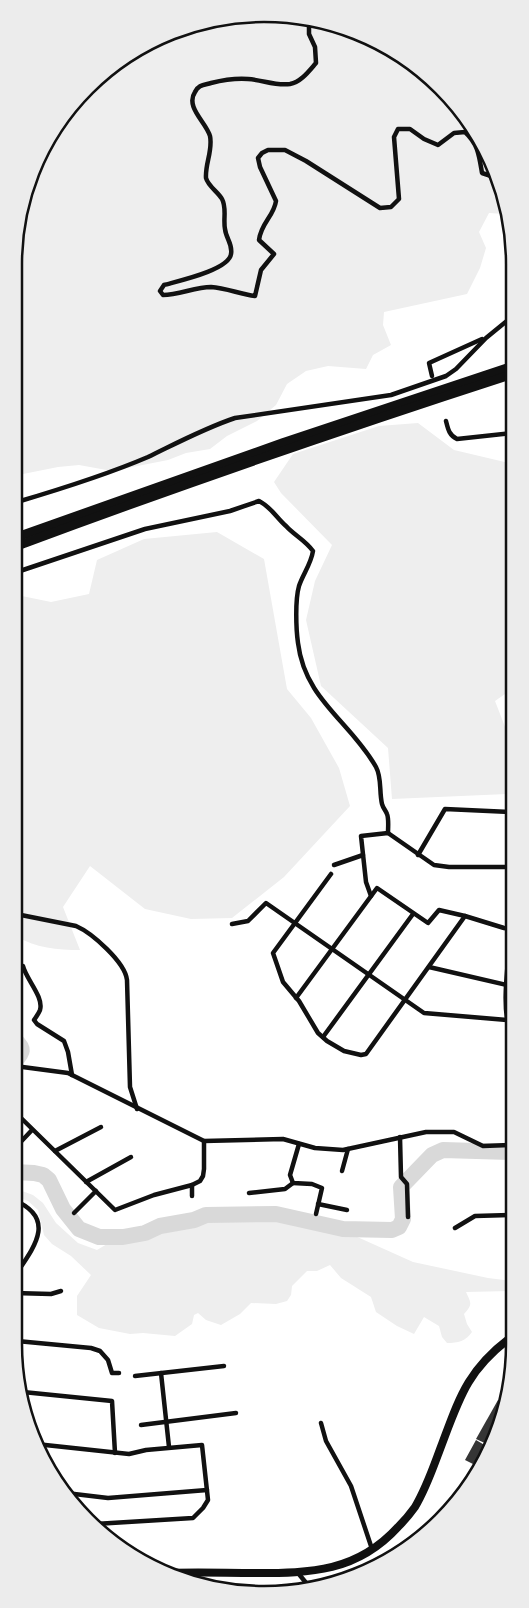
<svg xmlns="http://www.w3.org/2000/svg" width="529" height="1608" font-family="Barlow,sans-serif">
<style>
.green{fill:#eee}
.lines{fill:none;stroke-linecap:round;stroke-linejoin:round}
.river{stroke:#d9d9d9;stroke-width:16}
.building{fill:#353535}
.minor{stroke:#111;stroke-width:4.5}
.primary{stroke:#111;stroke-width:8}
.motorway{stroke:#111;stroke-width:9}
.rim{fill:none;stroke:#111;stroke-width:2.5}
</style>
<rect width="100%" height="100%" fill="#fff"/>
<g class="green">
<path d="M216 19H314L390 47 453 99 490 154 510 223 505 214 489 213 479 232 486 248 480 268 467 294 384 312 383 325 391 345 373 355 366 369 328 366 306 371 287 384 276 405 257 421 227 436 210 449 186 453 168 460 112 471 79 465 58 467 18 475 19 215 56 125 125 56Z"/>
<path d="M418 423 454 450 513 464 512 689 495 701 507 732V794L392 799 388 748 321 686 306 620 315 581 332 545 281 493 274 482 293 454 379 426Z"/>
<path d="M217 532 264 559 287 689 311 718 339 768 350 806 284 877 232 918 191 919 145 909 90 866 63 907 80 950C58 950 35 948 16 936L17 595 51 602 89 594 97 560 144 539Z"/>
<path d="M14 1188 33 1195 43 1203 56 1223 78 1243 97 1250 112 1241 149 1239 166 1227 205 1220 244 1216H276L344 1231 413 1262 488 1278 511 1281V1291L466 1292C471 1303 473 1304 464 1314L467 1324 472 1332C466 1341 458 1343 447 1343L442 1337 439 1326 424 1317 414 1334 397 1326 376 1312 371 1297 341 1278 330 1265 317 1271H307L292 1286 291 1295 287 1301 276 1304 251 1303 240 1314 221 1325 206 1320 198 1313 194 1315 192 1324 175 1336 143 1333 130 1334 99 1328 77 1315V1296L91 1275 71 1256 52 1244 44 1235 38 1210 28 1201 14 1196Z"/>
<path d="M479 1468 473 1483 450 1507 449 1505Z"/>
</g>
<g class="lines">
<g class="river">
<path d="M15 1061C23 1052 25 1049 15 1040"/>
<path d="M14 1172 34 1173 43 1175 49 1180 63 1209 79 1229 99 1237H123L145 1233 160 1226 194 1220 206 1215 276 1214 343 1229 392 1230 399 1227 403 1219 401 1187 432 1155 443 1150 511 1152"/>
</g>
</g>
<g class="building">
<path d="M510 1367V1379L505 1370Z"/>
<path d="M498 1400 506 1404 489 1445 476 1439Z"/>
<path d="M476 1440 488 1447 485 1453 478 1461H475L473 1464 465 1460Z"/>
</g>
<g class="lines">
<g class="minor">
<path d="M309 19V34L315 47 316 63C309 71 301 82 290 84 275 86 263 80 248 79 235 78 223 80 211 83 204 85 198 85 195 92 185 107 206 122 210 136 213 150 205 164 206 178 208 186 218 192 222 199 227 208 223 219 225 229 226 239 233 244 231 254 229 270 178 281 164 285L160 291 163 295C179 295 195 287 211 287 226 288 240 294 255 296L261 270 274 254 259 240C261 223 274 216 276 201L260 167 258 158 262 153 268 150H285L306 161 380 208 391 207 399 199 394 137 398 129H410L424 139 438 145 454 133 465 132C478 144 479 155 482 173L497 178"/>
<path d="M432 376 429 363 482 339"/>
<path d="M446 421C448 429 449 435 457 439L513 433"/>
<path d="M17 502C61 489 106 475 148 457 177 443 205 428 235 418L391 395 446 376 456 369 486 338 513 316"/>
<path d="M17 572 145 529 230 511 259 501C271 507 276 517 286 526 294 535 305 540 313 551 311 564 303 574 299 586 295 600 296 629 298 643 305 700 350 721 376 767 382 778 379 791 382 804 383 808 386 811 387 814 389 819 388 827 388 833"/>
<path d="M418 855 445 809 512 812"/>
<path d="M334 865 363 855"/>
<path d="M331 874 273 953 283 982 299 1001 318 1033 327 1041 344 1051 361 1055 366 1054 465 916 504 928 511 929"/>
<path d="M371 896 366 882 361 836 388 833 434 865 449 867H512"/>
<path d="M16 914 76 926C92 933 125 962 127 980L130 1087 137 1109"/>
<path d="M232 924 248 921 266 903 424 1013 507 1020"/>
<path d="M23 966C26 979 44 997 40 1010 39 1013 36 1017 34 1020L37 1024 64 1041 68 1052 72 1075"/>
<path d="M429 967 511 986"/>
<path d="M296 998 377 888 428 923 439 910 465 916"/>
<path d="M511 1034C500 1008 509 959 511 930"/>
<path d="M323 1037 413 914"/>
<path d="M15 1066 68 1073 204 1141 283 1139 315 1148 343 1150 426 1132H454L483 1146 511 1145"/>
<path d="M15 1088 19 1116 115 1210 154 1195 192 1185 200 1181 203 1176 204 1169V1141"/>
<path d="M400 1137 401 1177 407 1184 408 1217"/>
<path d="M299 1144 290 1175 293 1183 312 1184 322 1188 316 1214"/>
<path d="M15 1148 32 1130"/>
<path d="M55 1151 101 1127"/>
<path d="M342 1171 348 1149"/>
<path d="M86 1182 131 1157"/>
<path d="M249 1193 285 1189 293 1183"/>
<path d="M192 1196V1185"/>
<path d="M318 1204 347 1210"/>
<path d="M74 1213 96 1191"/>
<path d="M455 1228 475 1216 511 1215"/>
<path d="M14 1277C32 1250 59 1219 14 1200"/>
<path d="M14 1293 51 1294 61 1291"/>
<path d="M14 1298 17 1361"/>
<path d="M17 1341 91 1348 100 1351 108 1360 112 1373H119"/>
<path d="M161 1373 169 1447"/>
<path d="M135 1376 224 1366"/>
<path d="M23 1392 112 1401 115 1453"/>
<path d="M321 1423 326 1441 351 1486 372 1549"/>
<path d="M141 1425 236 1413"/>
<path d="M36 1444 129 1454 146 1450 202 1445 208 1500 203 1508 193 1518 95 1524"/>
<path d="M66 1493 108 1498 207 1490"/>
<path d="M298 1573 307 1584 312 1587"/>
</g>
<path class="primary" d="M168 1573C197 1572 226 1573 255 1573 311 1573 357 1572 398 1527 404 1521 410 1514 415 1507 427 1487 434 1465 442 1444 460 1396 468 1370 510 1338"/>
<g class="motorway">
<path d="M17 537 282 443 513 366"/>
<path d="M17 546C181 485 346 428 513 374"/>
</g>
</g>
<path d="M0 0H529V1608H0ZM264 22H264A242 242 0 0 1 506 264V1344A242 242 0 0 1 264 1586H264A242 242 0 0 1 22 1344V264A242 242 0 0 1 264 22Z" fill="#ececec" fill-rule="evenodd"/>
<path class="rim" d="M264 22H264A242 242 0 0 1 506 264V1344A242 242 0 0 1 264 1586H264A242 242 0 0 1 22 1344V264A242 242 0 0 1 264 22Z"/>
</svg>
